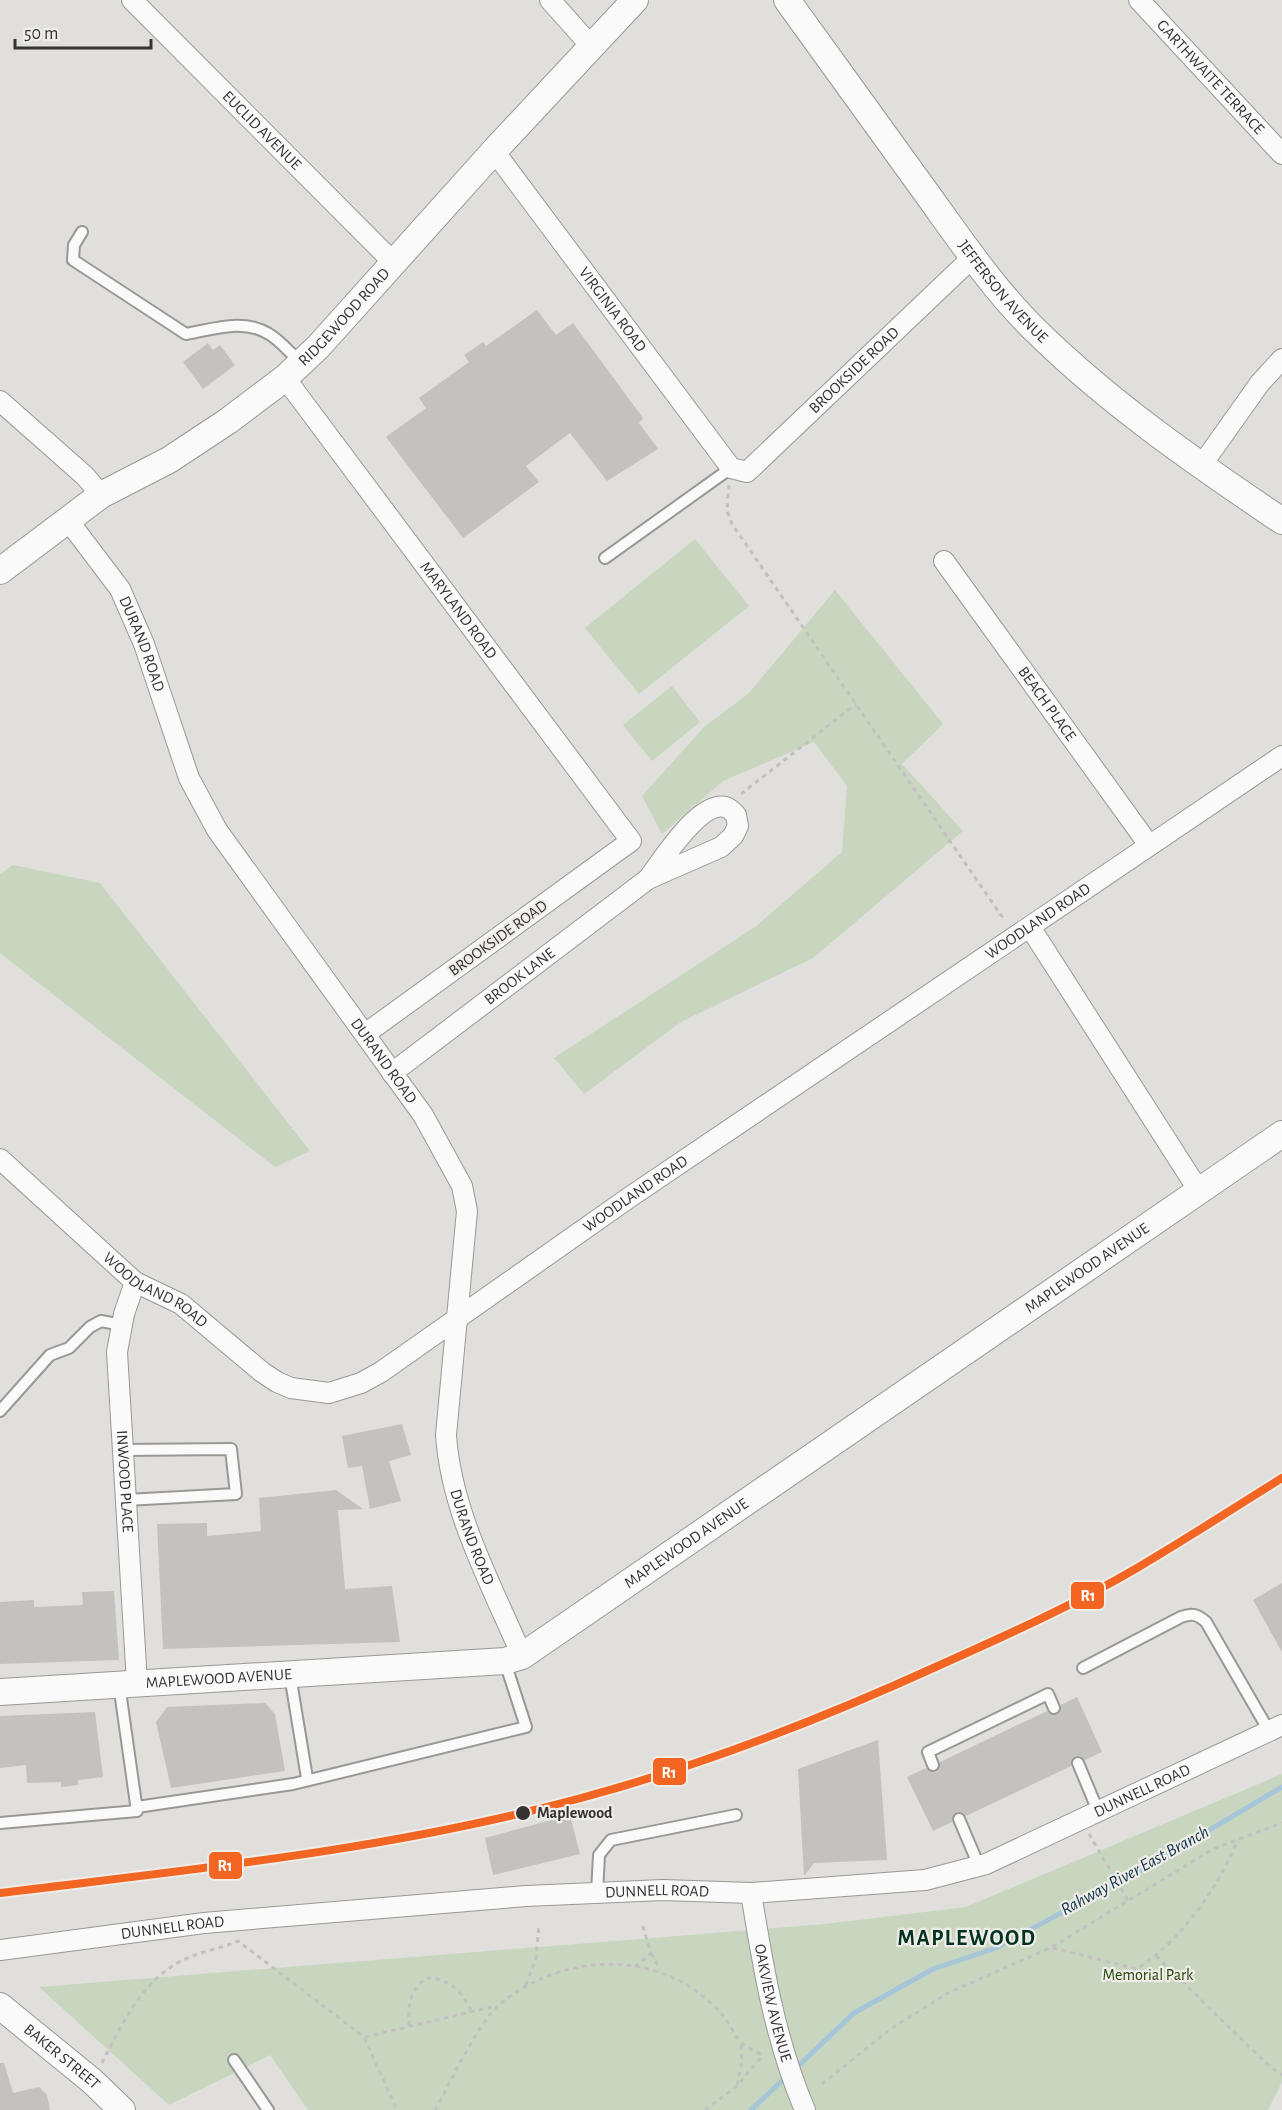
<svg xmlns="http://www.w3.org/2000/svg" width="1282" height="2110" font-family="'Alegreya Sans',sans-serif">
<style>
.green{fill:#c8d6bf}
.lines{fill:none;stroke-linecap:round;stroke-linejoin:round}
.stream{stroke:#a6c5d8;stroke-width:5}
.building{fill:#c3c2c0}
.service-casing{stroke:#999895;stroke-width:14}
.minor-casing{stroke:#999895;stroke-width:22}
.tertiary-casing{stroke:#999895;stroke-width:28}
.path{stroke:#c2c0c0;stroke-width:3;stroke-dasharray:4.5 4.5;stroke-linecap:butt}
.service{stroke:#fafafa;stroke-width:10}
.minor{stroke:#fafafa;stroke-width:20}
.tertiary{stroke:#fafafa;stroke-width:26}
.rail-1-casing{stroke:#f0ece8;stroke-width:12}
.rail-1{stroke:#f26522;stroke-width:8}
.stop-dot{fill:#353331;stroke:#f0ece8;stroke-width:2}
.labels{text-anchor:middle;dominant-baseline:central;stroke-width:4.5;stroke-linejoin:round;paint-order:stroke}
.street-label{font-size:16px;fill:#353331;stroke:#f0ece8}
.stop-label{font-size:16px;font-weight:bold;fill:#353331;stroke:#f0ece8;text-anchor:start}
.park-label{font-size:16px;fill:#224408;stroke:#f0ece8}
.water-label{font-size:18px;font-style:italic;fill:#10364b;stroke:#f0ece8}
.district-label{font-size:22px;font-weight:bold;letter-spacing:1.5px;fill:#032;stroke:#f0ece8}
.line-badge{stroke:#f0ece8;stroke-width:2}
.badge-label{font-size:16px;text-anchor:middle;font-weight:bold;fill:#fff}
</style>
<rect width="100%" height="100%" fill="#e1dfdc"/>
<g class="green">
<path d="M695 539 749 606 639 694 585 628Z"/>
<path d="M835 590 943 724 902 764 963 831 813 958 681 1022 584 1094 554 1058 755 927 842 852 847 786 814 742 723 781 662 834 642 796 704 727 749 693Z"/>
<path d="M672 686 700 722 652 761 623 725Z"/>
<path d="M13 865 100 883 310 1151 275 1167 0 953V874Z"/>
<path d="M1282 1774V2082L1268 2110H308L270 2055 169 2105 39 1987 825 1924 966 1907Z"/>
</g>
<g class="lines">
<g class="stream">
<path d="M794 2070 854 2013 933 1969 996 1948 1152 1864 1282 1787"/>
<path d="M751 2110 787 2076"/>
</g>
</g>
<g class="building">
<path d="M537 310 556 335 573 323 643 418 639 423 658 449 607 481 570 433 526 466 539 482 463 538 386 437 426 408 419 398 469 362 464 355 483 342 486 346Z"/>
<path d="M208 343 213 350 220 345 235 365 203 389 183 362Z"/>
<path d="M402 1424 411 1455 389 1461 401 1501 370 1509 362 1466 348 1468 342 1436Z"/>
<path d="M336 1490 363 1509 338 1510 345 1589 392 1586 400 1642 163 1649 157 1524 207 1523V1536L261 1531 259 1498Z"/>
<path d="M1282 1583V1652L1253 1600Z"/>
<path d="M114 1591 119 1660 0 1664V1602L34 1600V1607L83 1605 82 1592Z"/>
<path d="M1077 1697 1102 1752 1085 1760 1080 1756H1075L1071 1766 966 1816 960 1812H956L952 1822 933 1831 907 1777 926 1768 931 1772H936L940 1762 1047 1711 1053 1715H1057L1061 1705Z"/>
<path d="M265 1703 275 1714 285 1771 171 1788 156 1722 167 1707Z"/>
<path d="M95 1712 103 1777 78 1780V1785L61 1787V1782L27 1783 26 1765 0 1768V1716Z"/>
<path d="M878 1740 887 1860 814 1863 804 1876 798 1769Z"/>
<path d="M570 1815 580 1854 493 1875 485 1838Z"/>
<path d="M0 2063H4L13 2093 39 2087 47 2095 50 2110H0Z"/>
</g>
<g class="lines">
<g class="service-casing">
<g id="service">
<path d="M82 232 74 245 73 260 186 334C214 329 243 318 269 334 281 341 291 354 301 363"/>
<path d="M605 558 731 468"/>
<path d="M0 1411 50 1355 69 1348 90 1327 101 1321 122 1325"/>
<path d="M123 1450 231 1449 236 1494 126 1500"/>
<path d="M1083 1668 1181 1617C1192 1613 1197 1614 1206 1622L1269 1731"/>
<path d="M290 1675 307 1778"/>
<path d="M1078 1763 1098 1811"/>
<path d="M933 1765 928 1752 1048 1694 1054 1708"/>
<path d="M137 1807 293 1784 526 1727 505 1662"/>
<path d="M959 1819 979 1866"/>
<path d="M0 1823 137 1811 119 1684"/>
<path d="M597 1893 599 1855 611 1840 736 1815"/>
<path d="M234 2060 268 2110"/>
</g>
</g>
<g class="minor-casing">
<g id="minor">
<path id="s1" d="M132 0 393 262"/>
<path d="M550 0 591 46"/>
<path id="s2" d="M1139 0 1282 154"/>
<path id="s3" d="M494 151 731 468 747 472 973 257"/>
<path id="s4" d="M285 378 631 841 365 1034"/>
<path d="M0 401 85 476 101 495"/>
<path d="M1201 466 1260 383 1282 359"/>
<path id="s5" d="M67 519 120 589 144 644 189 778 217 830 423 1115 462 1186 467 1211 446 1435C451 1512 492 1586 522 1656"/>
<path id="s6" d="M944 561 1149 845"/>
<path d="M1030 927 1199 1191"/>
<path id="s7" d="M392 1073 648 879 721 847 733 836 738 826 736 815C733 812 728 807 725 807 699 801 662 861 648 879"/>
<path id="s8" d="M0 1159 135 1282 181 1304 262 1372 277 1382 291 1388 329 1393 361 1383 381 1372 630 1197 1282 756"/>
<path id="s9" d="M135 1282 124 1314 117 1352 137 1683"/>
<path id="s10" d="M751 1893C763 1967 775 2040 805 2110"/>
<path id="s11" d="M0 1950 204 1923 526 1896 663 1890 751 1893 925 1880 986 1864 1282 1725"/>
</g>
</g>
<g class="tertiary-casing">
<g id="tertiary">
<path id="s12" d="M787 0C833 64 879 127 925 191 959 238 993 289 1035 330 1109 403 1196 463 1282 521"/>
<path id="s13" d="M0 571 101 495 169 460 228 421 285 378 318 347 494 151 635 0"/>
<path id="s14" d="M0 1692 505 1661 522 1656 1282 1134"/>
<path id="s15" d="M0 2006 92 2081 122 2110"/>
</g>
</g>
<g class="path">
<path d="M729 485 727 511 732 524 1005 921"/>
<path d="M741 794 856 704"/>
<path d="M1089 1834 1129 1902"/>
<path d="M1053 1948 1137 1969C1182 1939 1216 1891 1237 1842"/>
<path d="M651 1953 660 1970"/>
<path d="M1156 1956 1266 2063 1282 2075"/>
<path d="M635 1967 651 1953 642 1924"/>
<path d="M526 1985 536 1958 539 1925"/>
<path d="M409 2026C408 2004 409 1993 426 1978 450 1978 462 1992 472 2012"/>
<path d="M365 2037 496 2006"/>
<path d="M102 2063C121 2026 142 1981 181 1961 198 1952 220 1949 238 1941L364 2037 397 2110"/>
<path d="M822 2084 892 2028 950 1992 1052 1947 1213 1849 1282 1823"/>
<path d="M737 2085 742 2063 741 2044"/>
<path d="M435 2110C450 2083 478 2023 499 2005 550 1961 629 1950 687 1985 702 1994 717 2007 727 2021 732 2028 736 2039 743 2044 748 2048 756 2051 762 2055"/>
<path d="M705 2110 737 2086 762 2056"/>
</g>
<use href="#service" class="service"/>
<use href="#minor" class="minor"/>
<use href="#tertiary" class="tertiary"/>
<g class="rail-1-casing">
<path id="rail-1" d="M0 1893C195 1869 391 1850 581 1798 704 1765 824 1718 940 1665 1007 1635 1074 1605 1137 1568 1186 1539 1234 1508 1282 1478"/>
</g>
<use href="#rail-1" class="rail-1"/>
</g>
<circle class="stop-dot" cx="523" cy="1813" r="8"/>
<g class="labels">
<g class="street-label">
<text stroke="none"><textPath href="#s2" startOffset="105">GARTHWAITE TERRACE</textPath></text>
<text stroke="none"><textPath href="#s1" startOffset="184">EUCLID AVENUE</textPath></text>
<text stroke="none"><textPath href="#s12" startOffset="363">JEFFERSON AVENUE</textPath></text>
<text stroke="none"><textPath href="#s3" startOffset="198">VIRGINIA ROAD</textPath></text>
<text stroke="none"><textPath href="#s13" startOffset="430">RIDGEWOOD ROAD</textPath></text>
<text stroke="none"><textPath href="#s3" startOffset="560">BROOKSIDE ROAD</textPath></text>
<text stroke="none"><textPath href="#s4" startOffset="290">MARYLAND ROAD</textPath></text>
<text stroke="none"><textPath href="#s5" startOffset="147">DURAND ROAD</textPath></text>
<text stroke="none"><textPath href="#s6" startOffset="176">BEACH PLACE</textPath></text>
<text stroke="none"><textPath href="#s8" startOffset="1264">WOODLAND ROAD</textPath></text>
<text transform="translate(498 938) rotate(-36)">BROOKSIDE ROAD</text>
<text stroke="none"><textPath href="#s7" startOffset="160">BROOK LANE</textPath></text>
<text stroke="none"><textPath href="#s5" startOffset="633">DURAND ROAD</textPath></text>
<text stroke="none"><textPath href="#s8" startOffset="778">WOODLAND ROAD</textPath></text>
<text stroke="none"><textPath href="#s14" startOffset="1209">MAPLEWOOD AVENUE</textPath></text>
<text stroke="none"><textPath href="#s8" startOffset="204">WOODLAND ROAD</textPath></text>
<text stroke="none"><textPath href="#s9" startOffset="202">INWOOD PLACE</textPath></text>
<text stroke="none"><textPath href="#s5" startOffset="1137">DURAND ROAD</textPath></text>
<text stroke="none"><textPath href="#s14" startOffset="723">MAPLEWOOD AVENUE</textPath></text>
<text stroke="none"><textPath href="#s14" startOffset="219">MAPLEWOOD AVENUE</textPath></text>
<text stroke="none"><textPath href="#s11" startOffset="1164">DUNNELL ROAD</textPath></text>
<text stroke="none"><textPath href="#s11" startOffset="660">DUNNELL ROAD</textPath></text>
<text stroke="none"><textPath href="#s11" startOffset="174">DUNNELL ROAD</textPath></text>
<text stroke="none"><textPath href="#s10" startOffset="112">OAKVIEW AVENUE</textPath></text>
<text stroke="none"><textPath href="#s15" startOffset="80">BAKER STREET</textPath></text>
</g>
<g class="stop-label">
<text x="537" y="1813">Maplewood</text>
</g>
<g class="park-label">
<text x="1148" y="1975">Memorial Park</text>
</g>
<g class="water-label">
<text transform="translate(1135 1871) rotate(-29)">Rahway River East Branch</text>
</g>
<g class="district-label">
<text x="967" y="1938">MAPLEWOOD</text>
</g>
</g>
<g class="line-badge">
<rect x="1070" y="1581" width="35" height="29" rx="6" fill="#f26522"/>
<rect x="652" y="1757" width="35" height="29" rx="6" fill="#f26522"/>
<rect x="208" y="1851" width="35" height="29" rx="6" fill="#f26522"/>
</g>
<g class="badge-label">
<text x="1088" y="1601">R1</text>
<text x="669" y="1778">R1</text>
<text x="225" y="1871">R1</text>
</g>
<path d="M15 39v9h136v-9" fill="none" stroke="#353331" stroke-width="3"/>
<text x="24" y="39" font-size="18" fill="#353331" stroke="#f0ece8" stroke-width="4.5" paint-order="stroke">50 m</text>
</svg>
